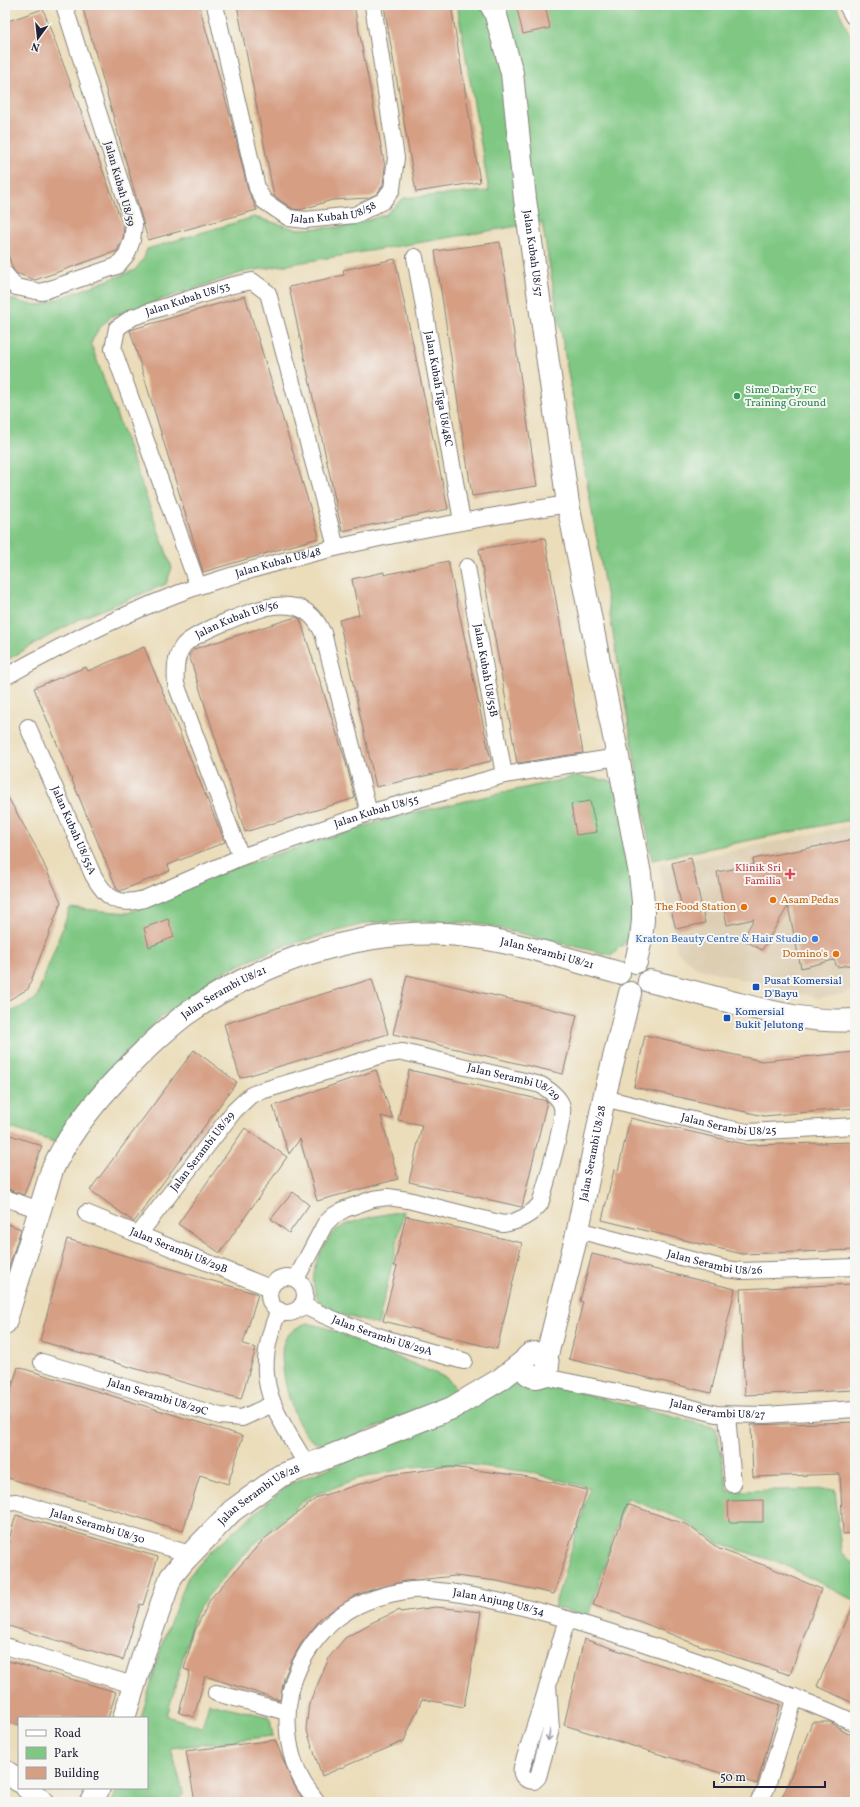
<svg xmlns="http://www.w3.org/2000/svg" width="860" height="1807" font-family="Vollkorn,serif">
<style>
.built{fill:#ddceb2}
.green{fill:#7fc783;stroke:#50745f}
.building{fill:#d69f84}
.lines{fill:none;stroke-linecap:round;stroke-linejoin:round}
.street-casing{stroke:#86807a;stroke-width:18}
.secondary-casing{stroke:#86807a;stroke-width:24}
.street{stroke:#fff;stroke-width:16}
.secondary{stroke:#fff;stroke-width:22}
.oneway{stroke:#9c9ca7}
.leisure-dot{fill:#2e9e5b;stroke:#f6f6f2;stroke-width:1.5}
.health-dot{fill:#e0444e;stroke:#f6f6f2;stroke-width:1.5}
.food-dot{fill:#e8710a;stroke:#f6f6f2;stroke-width:1.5}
.shop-dot{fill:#3f7fe0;stroke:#f6f6f2;stroke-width:1.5}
.transit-dot{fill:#1a4fb4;stroke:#f6f6f2;stroke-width:1.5}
.labels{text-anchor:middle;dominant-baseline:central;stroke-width:4;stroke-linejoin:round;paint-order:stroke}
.street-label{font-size:11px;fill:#22223b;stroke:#f6f6f2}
.leisure-label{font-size:11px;fill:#27864d;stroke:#f6f6f2;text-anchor:start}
.health-label{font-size:11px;fill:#be3a42;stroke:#f6f6f2;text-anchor:end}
.food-label{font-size:11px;fill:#c56008;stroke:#f6f6f2;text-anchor:end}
.shop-label{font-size:11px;fill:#366cbe;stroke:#f6f6f2;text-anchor:end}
.transit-label{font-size:11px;fill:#164399;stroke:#f6f6f2;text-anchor:start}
</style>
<rect width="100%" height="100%" fill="#f6f6f2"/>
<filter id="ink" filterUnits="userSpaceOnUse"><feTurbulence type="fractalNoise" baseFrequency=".025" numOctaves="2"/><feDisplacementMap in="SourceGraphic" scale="8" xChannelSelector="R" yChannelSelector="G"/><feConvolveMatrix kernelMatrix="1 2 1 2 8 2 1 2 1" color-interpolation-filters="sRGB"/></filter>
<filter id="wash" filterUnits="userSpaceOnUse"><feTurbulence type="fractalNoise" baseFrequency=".012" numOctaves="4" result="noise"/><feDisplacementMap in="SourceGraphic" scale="16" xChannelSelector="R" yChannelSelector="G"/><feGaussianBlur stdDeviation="0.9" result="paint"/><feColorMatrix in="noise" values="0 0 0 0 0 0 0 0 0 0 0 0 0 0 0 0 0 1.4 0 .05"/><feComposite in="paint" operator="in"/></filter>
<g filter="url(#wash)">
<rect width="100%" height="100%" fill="#ebddba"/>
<path class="built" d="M855 825V992L818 998 696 968 677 951 659 866Z"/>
<g class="green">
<path d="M457 5H836L837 7 855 46V819L652 860 542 222 244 272 112 316C102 325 95 332 91 344L172 568 166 584 77 620 5 661V297L28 304 42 305 135 270 144 258 147 249 254 217 296 229 343 227 385 215 404 198 489 191Z"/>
<path d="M578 776 615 782 637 894 627 941 611 955 476 923 422 921 367 923 281 947 221 973 160 1018 107 1075 57 1143 5 1126V1015L36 999 70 908 128 913 239 866 394 817Z"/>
<path d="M404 1211 378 1325C340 1313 301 1312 317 1260 319 1254 331 1233 336 1230 356 1218 382 1215 404 1211Z"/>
<path d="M307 1323 327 1328 447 1378 461 1394 330 1445C325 1444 318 1444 314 1442 294 1432 278 1367 283 1345 286 1333 296 1327 307 1323Z"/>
<path d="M527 1382 546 1384 716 1428 728 1491 835 1489 841 1551 852 1563 855 1564V1601L781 1563 720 1544 682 1519 626 1498 588 1617 554 1607 590 1488 529 1472 464 1464 411 1467 357 1479 307 1498 252 1546 207 1597 195 1614 167 1716 202 1727 209 1703 270 1717 273 1736 171 1748 184 1795 175 1802H112L118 1788H147V1718H141L164 1638 188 1577 211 1551 289 1484 405 1438 516 1384Z"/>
</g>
<g id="blocks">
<g class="building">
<path d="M82 5H199L231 119 248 190 257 210 148 240Z"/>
<path d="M237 5H354L385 167 383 185 377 194 368 198 332 200 300 210 293 209 274 196Z"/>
<path d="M384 5H451L480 182 416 192Z"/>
<path d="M516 5H545L550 28 523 34Z"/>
<path d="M43 9 124 228 123 238 117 251 35 280 16 273 13 269 5 247V22Z"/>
<path d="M500 242 537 486 472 496 435 251Z"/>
<path d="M395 259 448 509 342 531 289 287 344 275 343 270Z"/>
<path d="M245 296 318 533V538L203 572 130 330Z"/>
<path d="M545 538 583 753 517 763 479 549Z"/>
<path d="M448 561 491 761 376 787 339 620 359 615 352 579 384 572V575Z"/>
<path d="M296 617 300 619 345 759 355 798 245 832 189 655 194 649Z"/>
<path d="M144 647 225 842 168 865 170 871 120 891 117 889 34 688 86 667 88 671Z"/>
<path d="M5 792 37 849 61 902 28 989 5 1002Z"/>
<path d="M590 801 597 832 576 835 571 804Z"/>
<path d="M855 839V964L837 967 834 960 801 968 788 906 762 950 742 939 754 919 727 925 717 872 754 865 753 859Z"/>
<path d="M691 858 705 923 676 929 671 910 682 908 672 863Z"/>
<path d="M168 919 174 937 149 947 144 928Z"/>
<path d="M407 975 577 1015 563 1074 393 1034Z"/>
<path d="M372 979 388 1034 240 1078 224 1024Z"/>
<path d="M645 1035 762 1061 855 1052V1108L764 1116 634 1087Z"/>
<path d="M194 1050 237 1082 134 1222 90 1190Z"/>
<path d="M376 1070 393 1119 381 1116 398 1179 317 1201 300 1139 289 1154 273 1106Z"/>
<path d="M409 1070 547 1101 522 1207 409 1182 422 1125 398 1120Z"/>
<path d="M630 1118 749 1145 855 1142V1250L742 1254 602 1220 614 1170 618 1171Z"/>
<path d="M245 1128 287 1157 220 1253 178 1224Z"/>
<path d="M5 1133 42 1146 24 1195 5 1188Z"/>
<path d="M293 1192 309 1205 289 1233 271 1219Z"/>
<path d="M406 1216 522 1243 497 1349 383 1321 397 1266H394Z"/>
<path d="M5 1223 21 1229 6 1276H5Z"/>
<path d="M67 1239 258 1294 243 1344 256 1348 241 1399 40 1341Z"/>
<path d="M592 1254 735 1289 711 1393 569 1359 583 1302 580 1301Z"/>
<path d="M855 1284V1390L745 1395 740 1289Z"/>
<path d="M18 1367 243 1436 228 1484 200 1475 183 1531 5 1477V1431L9 1417 5 1415V1409Z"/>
<path d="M855 1422V1533L843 1534 840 1474 753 1477 751 1425Z"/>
<path d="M450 1467 523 1476 587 1490 554 1594 497 1581 455 1576 406 1581 373 1589 355 1596 322 1617 301 1644 291 1662 284 1678 280 1700 205 1676 194 1717 179 1713 190 1671 184 1669 194 1632 211 1598 263 1540 318 1497 389 1475Z"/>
<path d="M763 1500V1522H729L728 1501Z"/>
<path d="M627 1504 688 1525 719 1549 769 1567 821 1589 790 1675 690 1642 639 1621 593 1605Z"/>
<path d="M16 1515 158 1557 143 1605 140 1604 123 1660 5 1625V1554Z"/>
<path d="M855 1602V1704L817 1686Z"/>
<path d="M436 1607 481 1612 464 1707 422 1699 404 1741 322 1776 306 1728 309 1704 330 1656 345 1638 373 1622 400 1610V1612Z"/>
<path d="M584 1639 780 1705 757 1784 564 1725Z"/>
<path d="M5 1660 116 1692 108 1718H19V1725L5 1721Z"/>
<path d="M812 1722H830L855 1737V1802H779L786 1789Z"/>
<path d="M275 1740 293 1783 305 1802H195L186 1751Z"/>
</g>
</g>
</g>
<g filter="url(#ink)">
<use href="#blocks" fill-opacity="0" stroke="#86807a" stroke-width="1"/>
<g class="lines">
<g class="street-casing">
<g id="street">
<path id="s1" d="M215 5 257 188 264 201 289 218 305 220 355 215 383 201 392 189 396 158 373 5"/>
<path id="s2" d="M415 257 462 521"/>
<path d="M5 274 16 287 41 292 117 266 127 254 132 240 134 225 64 5"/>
<path id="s3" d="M467 567 504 775"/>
<path id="s4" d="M198 586 113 349 117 328 133 317 229 286 252 281 268 293 336 547"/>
<path id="s5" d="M5 677C67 642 132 609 199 586 320 546 443 524 568 504"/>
<path id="s6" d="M28 727 93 875C106 898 117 907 144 899L241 857 369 813 504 775 618 757"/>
<path id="s7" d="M241 857 176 684C175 671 175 657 183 646 193 633 251 611 268 607 277 605 287 605 296 607 310 611 317 621 323 633L369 813"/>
<path id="s8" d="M604 1098 725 1128 748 1132 855 1126"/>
<path d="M5 1198 40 1210"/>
<path id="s9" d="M86 1213 270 1288"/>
<path id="s10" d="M578 1230 726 1269 742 1271 855 1267"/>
<path id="s11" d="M139 1234 234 1111 251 1095 261 1091 382 1055 403 1052 541 1085C549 1090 560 1097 562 1107 565 1121 545 1187 540 1204 530 1216 519 1222 503 1224L408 1200 388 1197 373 1199 345 1209 333 1216 325 1224 296 1279"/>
<circle cx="287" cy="1295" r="18"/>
<path id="s12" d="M302 1305C354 1331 408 1346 464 1361"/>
<path d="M279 1310C250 1378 272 1407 307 1465"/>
<path id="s13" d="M42 1362 220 1416 242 1418 273 1404"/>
<path id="s14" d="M540 1376 676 1404 716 1414 765 1415 855 1409"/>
<path d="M727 1415 733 1484"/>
<path id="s15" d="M5 1503 16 1502 190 1554"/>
<path d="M5 1646 133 1685"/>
<path d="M548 1685 551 1729 538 1777 534 1781C525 1780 520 1776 522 1767L548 1685 567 1619"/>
<path d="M216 1693 287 1712"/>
<path id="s16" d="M317 1802C313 1796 308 1790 304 1784 284 1750 282 1702 299 1667 323 1618 359 1597 412 1590 424 1589 437 1591 449 1592 483 1597 516 1605 549 1614 616 1633 681 1655 746 1679 783 1693 820 1706 855 1723"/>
<path d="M758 1802 766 1789 795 1697"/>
</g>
</g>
<g class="secondary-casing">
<g id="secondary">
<path id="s17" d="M491 5 495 12 512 73 525 199 568 504 618 757 640 874 643 902V920L641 939 636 962"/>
<path d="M850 5 855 14"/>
<path d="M649 981C678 988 706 995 735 1003 775 1013 813 1023 855 1020"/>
<path id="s18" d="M5 1323 52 1170C67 1137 88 1110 113 1083 135 1059 159 1035 185 1015 258 963 358 929 448 934 506 938 563 958 619 973"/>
<circle cx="536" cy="1365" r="12"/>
<path id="s19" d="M546 1359 578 1230 604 1098 630 993"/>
<path id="s20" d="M124 1718 144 1653 171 1577 183 1562 232 1511 280 1476 452 1408 501 1379 524 1361"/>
<path d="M5 1771 19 1781"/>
<path d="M27 1788 43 1802"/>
<path d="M91 1802 99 1788"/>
</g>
</g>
<use href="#street" class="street"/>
<use href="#secondary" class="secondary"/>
</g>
<defs><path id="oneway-shaft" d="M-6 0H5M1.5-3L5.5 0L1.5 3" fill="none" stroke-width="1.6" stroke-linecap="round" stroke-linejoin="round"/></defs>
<use class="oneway" href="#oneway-shaft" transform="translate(549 1735) rotate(101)"/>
</g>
<circle class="leisure-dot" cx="737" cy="396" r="4"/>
<path class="health-dot" d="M788 868h4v4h4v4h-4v4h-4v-4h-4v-4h4z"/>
<g class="food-dot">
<circle cx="773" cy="900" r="4"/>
<circle cx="744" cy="907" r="4"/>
<circle cx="836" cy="954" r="4"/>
</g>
<circle class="shop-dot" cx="815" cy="939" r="4"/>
<g class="transit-dot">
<rect x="752" y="983" width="8" height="8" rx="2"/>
<rect x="723" y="1014" width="8" height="8" rx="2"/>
</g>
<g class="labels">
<g class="street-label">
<text transform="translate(119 184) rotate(74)">Jalan Kubah U8/59</text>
<text stroke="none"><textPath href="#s1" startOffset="278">Jalan Kubah U8/58</textPath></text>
<text stroke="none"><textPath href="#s17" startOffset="253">Jalan Kubah U8/57</textPath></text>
<text stroke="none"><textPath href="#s4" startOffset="350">Jalan Kubah U8/53</textPath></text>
<text stroke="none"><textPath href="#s2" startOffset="134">Jalan Kubah Tiga U8/48C</textPath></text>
<text stroke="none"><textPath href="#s5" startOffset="297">Jalan Kubah U8/48</textPath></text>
<text stroke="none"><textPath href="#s7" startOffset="285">Jalan Kubah U8/56</textPath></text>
<text stroke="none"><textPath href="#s3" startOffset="105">Jalan Kubah U8/55B</textPath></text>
<text stroke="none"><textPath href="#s6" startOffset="473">Jalan Kubah U8/55</textPath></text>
<text stroke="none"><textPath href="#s6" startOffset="113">Jalan Kubah U8/55A</textPath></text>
<text stroke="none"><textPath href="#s18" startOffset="747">Jalan Serambi U8/21</textPath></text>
<text stroke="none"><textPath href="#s18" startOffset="411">Jalan Serambi U8/21</textPath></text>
<text stroke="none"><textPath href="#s11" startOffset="452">Jalan Serambi U8/29</textPath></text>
<text stroke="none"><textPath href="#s8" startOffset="128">Jalan Serambi U8/25</textPath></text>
<text stroke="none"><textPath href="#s11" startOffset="104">Jalan Serambi U8/29</textPath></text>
<text stroke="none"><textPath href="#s19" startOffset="211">Jalan Serambi U8/28</textPath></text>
<text stroke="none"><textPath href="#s9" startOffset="100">Jalan Serambi U8/29B</textPath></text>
<text stroke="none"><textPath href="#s10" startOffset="141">Jalan Serambi U8/26</textPath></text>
<text stroke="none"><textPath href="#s12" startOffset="86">Jalan Serambi U8/29A</textPath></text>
<text stroke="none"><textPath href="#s13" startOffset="121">Jalan Serambi U8/29C</textPath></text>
<text stroke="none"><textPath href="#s14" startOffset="181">Jalan Serambi U8/27</textPath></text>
<text stroke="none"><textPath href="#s20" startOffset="270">Jalan Serambi U8/28</textPath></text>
<text stroke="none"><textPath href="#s15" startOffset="96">Jalan Serambi U8/30</textPath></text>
<text stroke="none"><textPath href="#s16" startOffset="375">Jalan Anjung U8/34</textPath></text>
</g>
<g class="leisure-label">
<text x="745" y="390">Sime Darby FC<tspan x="745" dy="13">Training Ground</tspan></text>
</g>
<g class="health-label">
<text x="781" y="868">Klinik Sri<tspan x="781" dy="13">Familia</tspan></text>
</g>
<g class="food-label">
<text x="781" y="900" text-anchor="start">Asam Pedas</text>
<text x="736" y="907">The Food Station</text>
<text x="828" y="954">Domino's</text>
</g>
<g class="shop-label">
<text x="807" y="939">Kraton Beauty Centre &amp; Hair Studio</text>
</g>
<g class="transit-label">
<text x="764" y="981">Pusat Komersial<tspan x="764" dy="13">D'Bayu</tspan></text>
<text x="735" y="1012">Komersial<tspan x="735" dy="13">Bukit Jelutong</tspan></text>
</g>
</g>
<rect width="860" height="1807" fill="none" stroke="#f6f6f2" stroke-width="20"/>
<rect x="18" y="1717" width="130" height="72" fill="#f6f6f2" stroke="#a1a1a9"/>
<rect x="26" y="1730" width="20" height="6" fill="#ffffff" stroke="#a1a1a9"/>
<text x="54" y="1737" font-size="12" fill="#22223b">Road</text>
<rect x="26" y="1747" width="20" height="12" fill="#7fc783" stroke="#a1a1a9"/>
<text x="54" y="1757" font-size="12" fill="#22223b">Park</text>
<rect x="26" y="1767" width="20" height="12" fill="#d69f84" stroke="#a1a1a9"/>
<text x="54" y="1777" font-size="12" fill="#22223b">Building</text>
<g transform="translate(38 38) rotate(195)" stroke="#f6f6f2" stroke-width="3" paint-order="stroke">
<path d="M0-3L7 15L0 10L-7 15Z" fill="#22223b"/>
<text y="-6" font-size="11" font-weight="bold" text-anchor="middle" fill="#22223b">N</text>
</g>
<path d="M714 1781v6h111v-6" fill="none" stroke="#22223b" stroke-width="2"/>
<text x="720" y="1781" font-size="12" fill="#22223b" stroke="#f6f6f2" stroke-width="3" paint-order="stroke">50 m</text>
</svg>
